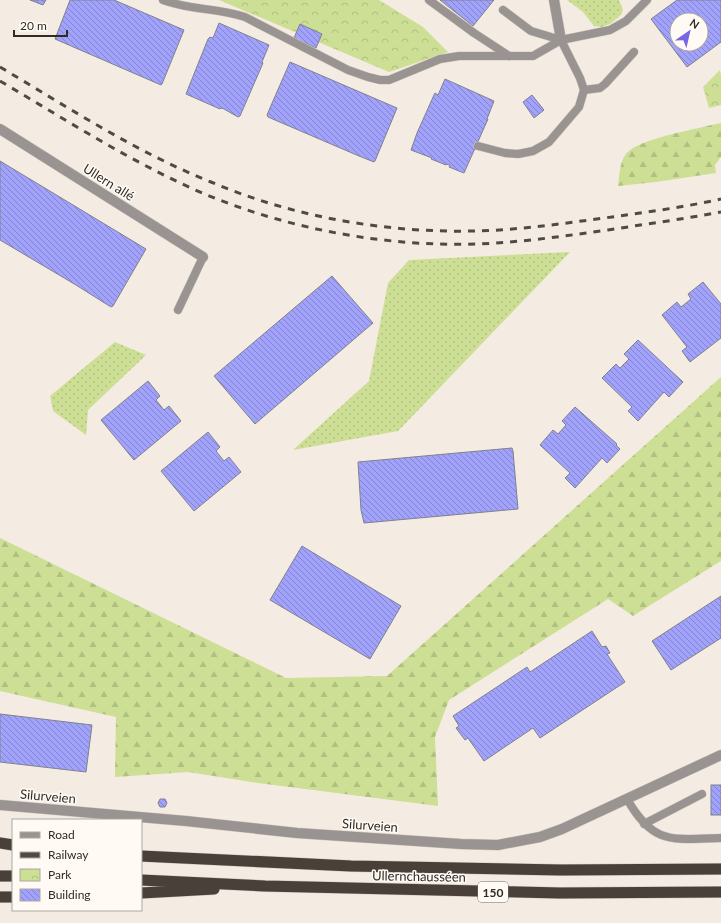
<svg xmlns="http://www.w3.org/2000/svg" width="721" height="923" font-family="Lato,sans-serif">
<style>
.grass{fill:url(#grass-dots)}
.forest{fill:url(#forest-firs)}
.park{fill:url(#park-crowns)}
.building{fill:url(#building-back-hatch);stroke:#80818c;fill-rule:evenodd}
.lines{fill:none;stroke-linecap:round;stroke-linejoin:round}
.service-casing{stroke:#d1c9c1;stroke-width:9}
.minor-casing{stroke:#d1c9c1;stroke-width:11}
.trunk-casing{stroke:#d1c9c1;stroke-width:12}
.service{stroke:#999491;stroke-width:8}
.minor{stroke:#999491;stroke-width:10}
.trunk{stroke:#49403a;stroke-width:11}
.rail{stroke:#4e4b46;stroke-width:3;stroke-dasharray:7 7;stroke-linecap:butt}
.labels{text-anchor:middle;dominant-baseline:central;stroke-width:3;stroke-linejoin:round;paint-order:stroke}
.shield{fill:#fffaf4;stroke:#6d6a65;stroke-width:1}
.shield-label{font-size:12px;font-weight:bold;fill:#2f2c28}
.street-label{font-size:13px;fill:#2f2c28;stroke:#fffaf4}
</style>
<defs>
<pattern id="grass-dots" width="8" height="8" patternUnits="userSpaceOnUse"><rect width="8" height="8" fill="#cddf94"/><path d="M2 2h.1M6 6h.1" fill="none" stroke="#b0c080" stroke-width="1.8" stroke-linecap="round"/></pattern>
<pattern id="forest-firs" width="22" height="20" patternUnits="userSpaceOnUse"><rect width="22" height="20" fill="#cddf94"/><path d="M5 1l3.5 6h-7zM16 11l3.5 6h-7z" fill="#b0c080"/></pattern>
<pattern id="park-crowns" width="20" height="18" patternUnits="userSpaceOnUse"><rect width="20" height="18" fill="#cddf94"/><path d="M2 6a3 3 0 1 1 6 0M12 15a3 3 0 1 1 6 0" fill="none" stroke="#b0c080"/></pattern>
<pattern id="building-back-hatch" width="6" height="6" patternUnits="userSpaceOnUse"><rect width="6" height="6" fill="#a1a2fb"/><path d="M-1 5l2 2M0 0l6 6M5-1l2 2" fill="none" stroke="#8484cb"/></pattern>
</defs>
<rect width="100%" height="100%" fill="#f4ece2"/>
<g class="grass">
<path d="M567 0H619L623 10 621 15 610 24 602 27 594 26 583 12Z"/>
<path d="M570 252 398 431 293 450 369 381 388 283 409 260Z"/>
<path d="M115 342 146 355 88 410 86 435 53 411 50 396Z"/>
</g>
<g class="forest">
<path d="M721 123V157L715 165 716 173 656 182 618 186C620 175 619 159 629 151 644 138 700 128 721 123Z"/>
<path d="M721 377V561L633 616 608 599 449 700 435 737 438 806 258 783 188 772 115 777 116 717 0 691V538L286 678 387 676Z"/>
</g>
<g class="park">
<path d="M219 0H379L423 27 448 52 389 72Z"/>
<path d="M720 70 721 75V105L709 108 703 87Z"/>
</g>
<g class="building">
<path d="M30 0H46L43 5Z"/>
<path d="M70 0H114L184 30 162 84 161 85 55 39Z"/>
<path d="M440 0H494L473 26Z"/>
<path d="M677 0H721V42L687 67 651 19ZM677 20H701V44H677Z"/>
<path d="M219 23 269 45 262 62 263 63 240 116 238 117 224 109 221 108 220 109 186 94 208 39 210 37 213 38Z"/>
<path d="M300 24 322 34 316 48 294 38Z"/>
<path d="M290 62 397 108 375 161 374 162 359 156 268 117 267 115 273 101Z"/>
<path d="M445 79 494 101 487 119H488L464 173 449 167 450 165 446 164V165L431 159 432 158 411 150 417 133 434 95 435 93 438 95Z"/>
<path d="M532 95 544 110 534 118 523 102Z"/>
<path d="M0 161 146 249 113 306 111 307 76 285 0 240Z"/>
<path d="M332 276 373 323 255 424 214 376Z"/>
<path d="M703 282 721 304V338L690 362 682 351 687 347 662 315 677 302 681 307 691 299 688 294Z"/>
<path d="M638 340 683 382 669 397 664 392 638 421 628 411 632 407 602 378 616 364 620 368 629 359 624 354Z"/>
<path d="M148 381 160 396 156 400 164 410 169 406 181 421 134 460 101 420Z"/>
<path d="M575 407 617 444 616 445 620 449 607 463 602 458 575 488 565 478 570 473 540 445 553 430 558 434 566 425 562 421Z"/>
<path d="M208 432 220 447 216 451 224 461 229 457 241 472 194 511 161 471Z"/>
<path d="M512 448 513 451 518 509 364 523 361 510 358 462Z"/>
<path d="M302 546 401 606 370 659 270 600Z"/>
<path d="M721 596V638L671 670 652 641Z"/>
<path d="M592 631 602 647 606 646 610 653 607 654 625 682 540 738 533 728 484 761 468 738 465 740 456 728 459 726 453 716 527 667 530 672Z"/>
<path d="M0 714 92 725 86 772 0 762Z"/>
<rect x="711" y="785" width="10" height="30"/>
<path d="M160 799H165L167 803 165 807H160L158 803Z"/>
</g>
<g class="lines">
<g class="service-casing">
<g id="service">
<path d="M163 0C189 10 218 8 245 17L348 70 368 77 380 80H389L440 59 459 56H533L561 40 610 30 626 21 647 0"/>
<path d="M429 0 474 33 509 56"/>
<path d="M503 10 531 31 561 40 580 78 584 90"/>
<path d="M584 90 600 88 605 84 634 52"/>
<path d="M478 146 505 153 518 154 533 151 549 142 579 107 584 90"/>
<path d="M178 310 203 257"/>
<path d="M627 799C654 846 672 839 721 838"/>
<path d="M644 824 702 794"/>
</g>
</g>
<g class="minor-casing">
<g id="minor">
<path d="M554 0 561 40"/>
<path d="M0 129 203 257"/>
<path d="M0 805 186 821 297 833 461 844 498 845 540 837 562 829 721 755"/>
</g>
</g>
<g class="trunk-casing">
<g id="trunk">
<path d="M0 843 13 845"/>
<path d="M141 856 351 866 561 870 721 869"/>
<path d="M0 876H13"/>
<path d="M141 880 265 886 560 893 721 892"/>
<path d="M141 893 214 889"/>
<path d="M0 897H13"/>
</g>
</g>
<use href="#service" class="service"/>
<use href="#minor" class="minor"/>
<use href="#trunk" class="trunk"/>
<g class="rail">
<path d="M0 67C69 108 136 152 211 182 293 217 386 233 475 231 521 230 566 223 612 217 648 212 685 207 721 199"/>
<path d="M0 81C68 121 134 164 207 195 292 230 388 247 479 244 523 242 565 236 608 230 646 224 684 219 721 212"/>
</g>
</g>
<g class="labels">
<rect class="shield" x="478" y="882" width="30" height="20" rx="3"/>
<g class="shield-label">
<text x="493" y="892">150</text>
</g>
<g class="street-label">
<text transform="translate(109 182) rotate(32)">Ullern allé</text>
<text transform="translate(48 796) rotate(5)">Silurveien</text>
<text transform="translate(370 825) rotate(4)">Silurveien</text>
<text transform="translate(419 876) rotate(1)">Ullernchausséen</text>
</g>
</g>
<rect x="12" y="819" width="130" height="92" fill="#fffaf4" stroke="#aca8a2"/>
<rect x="20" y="832" width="20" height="6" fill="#999491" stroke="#aca8a2"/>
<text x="48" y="839" font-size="12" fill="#2f2c28">Road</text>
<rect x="20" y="852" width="20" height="6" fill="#4e4b46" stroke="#aca8a2"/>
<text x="48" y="859" font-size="12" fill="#2f2c28">Railway</text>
<rect x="20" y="869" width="20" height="12" fill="url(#park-crowns)" stroke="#aca8a2"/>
<text x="48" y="879" font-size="12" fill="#2f2c28">Park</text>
<rect x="20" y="889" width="20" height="12" fill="url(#building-back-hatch)" stroke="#aca8a2"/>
<text x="48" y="899" font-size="12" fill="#2f2c28">Building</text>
<g transform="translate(689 32) rotate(34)"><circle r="19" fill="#fffaf4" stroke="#aca8a2"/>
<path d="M0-3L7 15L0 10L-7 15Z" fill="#7867e2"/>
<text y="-6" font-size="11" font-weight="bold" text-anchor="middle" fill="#2f2c28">N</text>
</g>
<path d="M14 30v6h53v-6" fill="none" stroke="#2f2c28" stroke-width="2"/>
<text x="20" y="30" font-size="12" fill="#2f2c28" stroke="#fffaf4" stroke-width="3" paint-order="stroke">20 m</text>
</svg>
